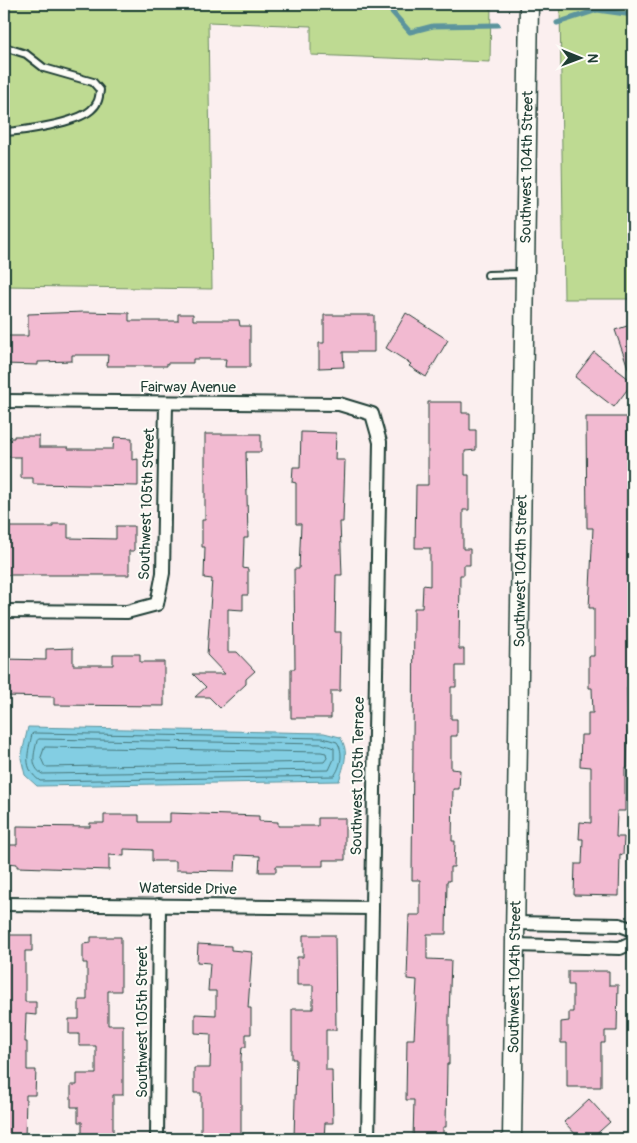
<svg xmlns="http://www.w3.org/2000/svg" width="637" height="1143" font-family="Pangolin,sans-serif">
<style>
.green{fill:#beda92;stroke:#6e8c63}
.water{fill:#83cee3;stroke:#5b949d}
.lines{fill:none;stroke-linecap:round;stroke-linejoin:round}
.shore{stroke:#47777a;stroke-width:1}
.stream{stroke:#5b949d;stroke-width:5}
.building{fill:#f2bad1;stroke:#1f3d34}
.lane-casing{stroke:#1f3d34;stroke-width:10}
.street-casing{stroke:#1f3d34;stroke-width:16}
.secondary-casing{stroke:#1f3d34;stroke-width:21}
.lane{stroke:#fdfcf7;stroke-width:6}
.street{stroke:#fdfcf7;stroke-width:12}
.secondary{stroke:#fdfcf7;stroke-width:18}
.labels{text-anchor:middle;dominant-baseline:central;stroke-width:4;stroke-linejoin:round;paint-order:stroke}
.street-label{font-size:15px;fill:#1f3d34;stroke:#fdfcf7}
</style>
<rect width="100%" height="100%" fill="#fbefef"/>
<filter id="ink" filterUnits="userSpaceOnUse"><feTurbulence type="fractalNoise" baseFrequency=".02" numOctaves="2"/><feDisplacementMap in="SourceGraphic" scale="10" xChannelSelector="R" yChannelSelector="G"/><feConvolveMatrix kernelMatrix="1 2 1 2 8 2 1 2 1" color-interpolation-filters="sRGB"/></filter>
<g filter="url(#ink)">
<g class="green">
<path d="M4 4H491L490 62 311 55V26L208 22 212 289 4 286Z"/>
<path d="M560 4H633V299H564Z"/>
</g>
<path class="water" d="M28 727 324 733 340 737C350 752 344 765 339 781L37 786 25 775 21 758Z"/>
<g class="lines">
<g class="shore">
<path d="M34 733 323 738 337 742C344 752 341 767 334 776L40 781C22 768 28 753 32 734Z"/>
<path d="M39 739 322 744 334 748V759L329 770 42 774C30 766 34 754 37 741Z"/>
<path d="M45 747 321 752 326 753 327 758 324 762 45 767 41 758Z"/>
</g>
<g class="stream">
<path d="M385 4 410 32 433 26 498 25"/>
<path d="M557 23 597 10 633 15"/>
</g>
</g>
<g class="building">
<path d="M84 312 129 313V321H178V314H193V320H239L240 326H250V367H225L226 359H193V363H167V366H107L108 355H72V361L38 362V365L4 364V336H28V314Z"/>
<path d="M406 313 448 340 426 377 409 366 411 364 386 348Z"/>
<path d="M324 315H374V352H343L344 367 319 368V343H324Z"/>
<path d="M633 324V376H631L615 330Z"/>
<path d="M594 352 633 382 614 407 575 377Z"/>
<path d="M428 402H462V413H470V430H476V450L465 451V475H469V510H463V549H470V565H464V575H460L459 649H464V666H456V687H451V719H457V736H451V769L460 770 459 789H453L452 841H455L454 867H450V881H447L446 934H427V959L451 960 449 1017V1064H447L446 1127H443V1139H413L414 1100H406L407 1039H414L417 980 407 979 409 915H420V880H412L414 608H422L423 585 430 586V548H415L416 485H428Z"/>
<path d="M586 417H628V457H633L632 595H629L630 688H627L628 737 627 768H625V811H617L616 837H624L623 855 620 854 619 896 574 895 575 864H582L583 839H579L580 822 591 823V767L580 766 581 735H588V713H593L592 688H589V656H594V608H589L593 528H587Z"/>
<path d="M301 432 336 433 335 460H345L343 522H340L342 575H336L335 632H341L340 691H331V718H291V669H295L294 569H299L301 524H296V483L292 482 293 467H300Z"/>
<path d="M205 434H261V452H246L248 538H244L243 568 248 569V595H243V610L228 609V652H237L255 671 246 679V684L220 708 209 697H195L206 687 193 674H225L207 655 212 579 204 578 205 547H202V520H205Z"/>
<path d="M14 436H39V447H68V449H113L114 437 132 438V460L138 459V486L33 484V478H21V457H4V438H14Z"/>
<path d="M53 524H68V538L116 539V526H134V551H129V575H4V527H53Z"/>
<path d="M73 648V665H113V654H140V662H164V706L54 705V697L4 696V659L46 660V649Z"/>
<path d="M170 813 259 816V821L278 822V826H318V818H345V860H323V866H276V872H259L260 856 236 855 235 871 176 870V861H152V850L124 849V856L109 855V870L17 867V864L7 863V845H17V826L90 827V823H104V815H139V822H170Z"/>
<path d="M4 935H32V951H25V1002H36V1015L26 1014 25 1042H27V1070H36L35 1095H26L25 1139H4Z"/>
<path d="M303 935H335L336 1030H326V1070H332L333 1123H325L324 1139H294L296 1059H292V1009H313V985H297V957H303Z"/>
<path d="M91 937H121V991H108V1025H123V1095H113V1139H82V1122H78V1107H71V1085H77V1074H96V1046H79V1034H69V1019H79V1000H87V963H83V944L91 943Z"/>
<path d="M198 944 231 946V950L252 952 248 1008H251V1034H246V1047H242L241 1058V1139H201V1093H194V1068H210L211 1034 195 1033V1014L216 1015V991H208L210 963 197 962Z"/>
<path d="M568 971H609V985H618L617 1031H605V1043H601V1087H567V1043H561V1022L569 1021V1012H573V985H568Z"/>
<path d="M589 1099 610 1122 591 1139H580L564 1122Z"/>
</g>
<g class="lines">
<g class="lane-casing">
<g id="lane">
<path d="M4 47 26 54 44 68 93 82 100 90C99 99 98 104 91 110 76 123 24 131 4 132"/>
<path d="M488 275 524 274"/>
</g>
</g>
<g class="street-casing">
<g id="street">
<path d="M4 401 339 404 372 414 380 442 368 1139"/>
<path d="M4 611 127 612 157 604 163 573 166 403"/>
<path d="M4 904 372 908"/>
<path d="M515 923 620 925 633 930"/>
<path d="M515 945 620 948 633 942"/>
<path d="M157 1139 159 905"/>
</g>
</g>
<g class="secondary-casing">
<g id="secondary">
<path id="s1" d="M512 1139 529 4"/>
</g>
</g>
<use href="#lane" class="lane"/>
<use href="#street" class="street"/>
<use href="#secondary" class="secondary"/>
</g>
</g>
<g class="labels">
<g class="street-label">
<text stroke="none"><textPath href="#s1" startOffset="972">Southwest 104th Street</textPath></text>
<text x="188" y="387">Fairway Avenue</text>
<text transform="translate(147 504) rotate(-88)">Southwest 105th Street</text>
<text stroke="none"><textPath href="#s1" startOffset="568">Southwest 104th Street</textPath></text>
<text transform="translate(358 776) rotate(-89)">Southwest 105th Terrace</text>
<text transform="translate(188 889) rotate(1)">Waterside Drive</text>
<text stroke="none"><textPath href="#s1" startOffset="162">Southwest 104th Street</textPath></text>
<text transform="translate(142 1022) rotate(-90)">Southwest 105th Street</text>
</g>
</g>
<rect width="637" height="1143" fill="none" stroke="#fdfcf7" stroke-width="20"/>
<rect x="10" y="10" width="617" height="1123" fill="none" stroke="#1f3d34" stroke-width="2" filter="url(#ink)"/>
<g transform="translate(580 58) rotate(91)" stroke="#fdfcf7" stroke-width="4" paint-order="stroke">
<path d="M0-4L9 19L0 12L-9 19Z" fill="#1f3d34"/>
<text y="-8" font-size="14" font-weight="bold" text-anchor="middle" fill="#1f3d34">N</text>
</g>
</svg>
